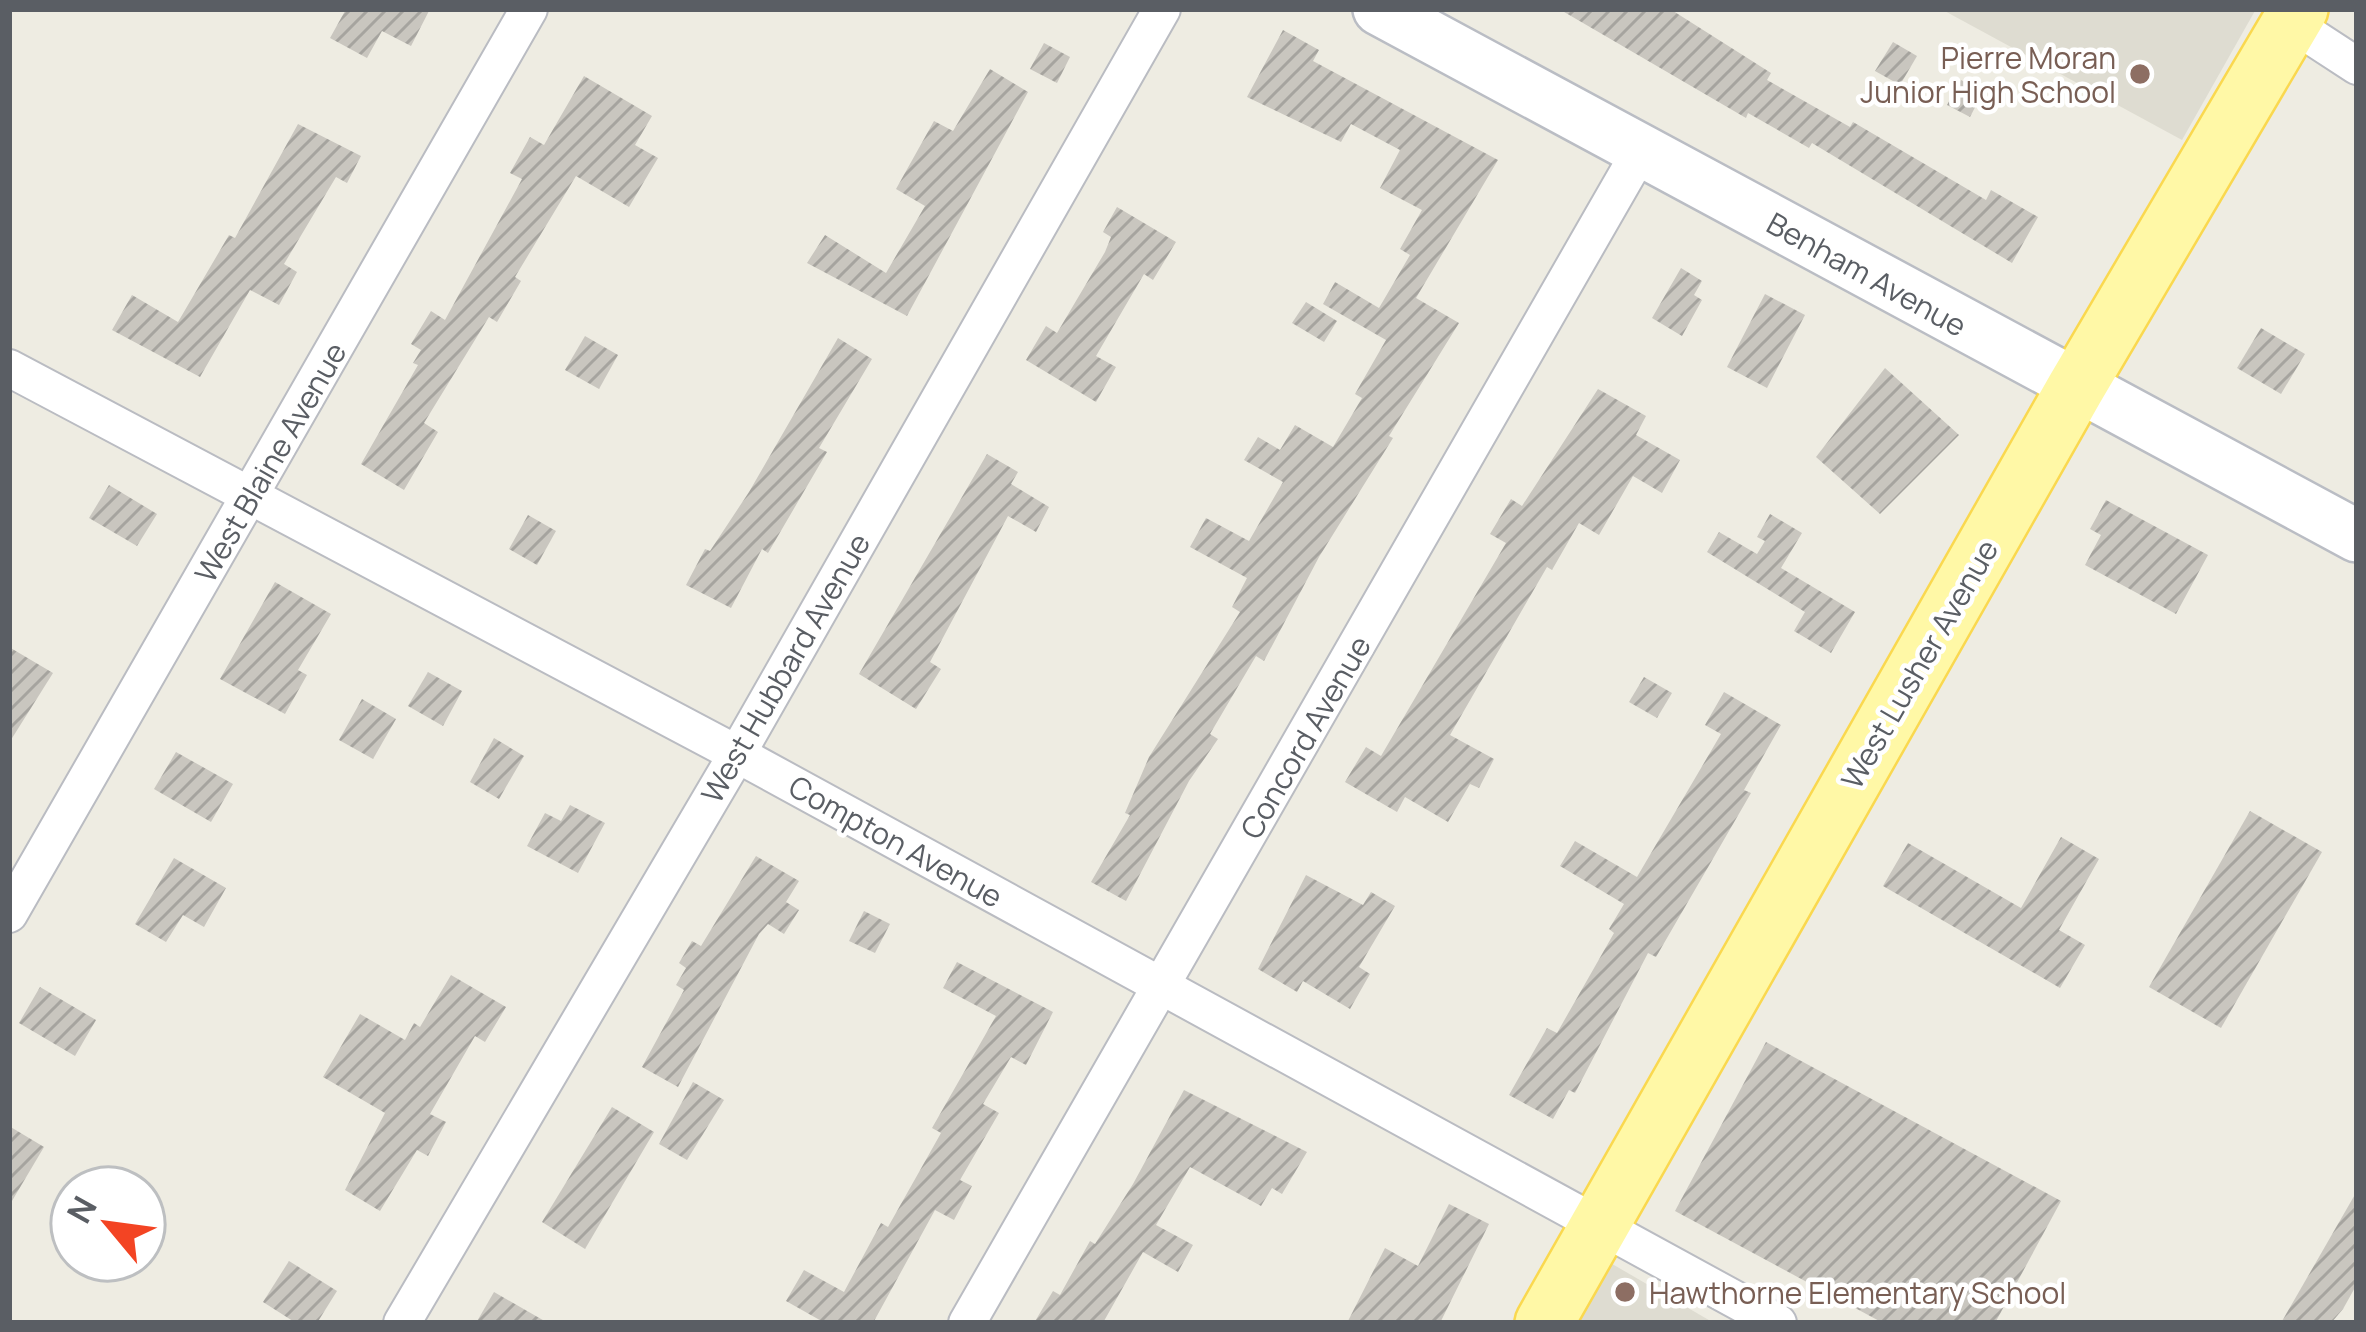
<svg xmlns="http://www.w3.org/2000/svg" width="2366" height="1332" font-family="Manrope,sans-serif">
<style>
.education{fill:#dedcd1}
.building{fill:url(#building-hatch)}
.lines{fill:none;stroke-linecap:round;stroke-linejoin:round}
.street-casing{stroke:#babcc2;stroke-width:40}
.secondary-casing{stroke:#babdc4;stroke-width:56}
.primary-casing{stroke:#fad84f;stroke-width:62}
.street{stroke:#fff;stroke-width:36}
.secondary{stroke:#fff;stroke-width:51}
.primary{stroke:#fff8a6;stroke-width:57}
.education-dot{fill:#8d6e63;stroke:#fff;stroke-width:4.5}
.labels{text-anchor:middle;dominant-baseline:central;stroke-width:9;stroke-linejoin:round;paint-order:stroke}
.education-label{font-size:30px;fill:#785e54;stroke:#fff;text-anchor:end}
.street-label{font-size:30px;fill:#5a5e64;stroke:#fff}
</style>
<defs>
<pattern id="building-hatch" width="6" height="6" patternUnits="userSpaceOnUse" patternTransform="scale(3)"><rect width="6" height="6" fill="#c9c6bf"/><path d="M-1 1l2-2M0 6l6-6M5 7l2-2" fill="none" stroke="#a6a49f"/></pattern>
</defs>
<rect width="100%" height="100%" fill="#eeece2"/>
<g class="education">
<path d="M1941 9H2256L2182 140Z"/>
<path d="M1607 1261 1714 1323H1573Z"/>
</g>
<g class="building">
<path d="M340 9H430L411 46 382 31 367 58 330 38 345 11Z"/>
<path d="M1559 9H1670L1771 73 1767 80 1850 127 1853 122 1986 200 1991 190 2038 217 2012 263 1812 143 1809 148 1748 113 1746 118Z"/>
<path d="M1283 30 1319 50 1313 61 1498 160 1416 298 1459 323 1389 436 1393 438 1319 557 1264 661 1256 656 1210 734 1218 739 1189 781 1126 901 1091 882 1130 815 1125 813 1149 757 1240 612 1232 607 1247 578 1190 547 1206 518 1249 541 1283 482 1244 460 1258 437 1280 450 1295 425 1333 447 1362 398 1355 394 1386 340 1323 304 1335 282 1379 308 1410 255 1400 249 1422 210 1380 188 1400 150 1351 124 1341 142 1247 97Z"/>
<path d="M1893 42 1917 56 1900 85 1875 71Z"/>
<path d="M1044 43 1070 57 1057 83 1030 69Z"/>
<path d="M990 69 1028 92 907 316 807 263 825 235 886 273 925 206 896 189 934 121 953 131Z"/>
<path d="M584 76 652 116 635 145 658 158 629 207 576 176 515 277 521 281 497 322 489 317 424 423 438 432 404 490 361 464 418 365 413 363 421 350 411 344 431 311 445 320 522 179 510 173 530 137 544 145Z"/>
<path d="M1961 80 1983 92 1970 117 1947 105Z"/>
<path d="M298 124 361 156 347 183 336 177 284 264 297 272 279 305 250 290 200 377 112 330 132 295 178 322 229 235 235 238Z"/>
<path d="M1117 207 1176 242 1153 280 1144 274 1096 356 1116 367 1096 402 1026 360 1046 326 1057 333 1105 252 1111 237 1103 232Z"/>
<path d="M1681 268 1702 281 1694 295 1702 300 1682 336 1652 318Z"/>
<path d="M1765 294 1805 315 1767 388 1727 367Z"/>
<path d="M1306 302 1337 321 1324 342 1292 323Z"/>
<path d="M2261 328 2305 354 2281 394 2237 368Z"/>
<path d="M585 336 618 355 599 389 565 370Z"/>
<path d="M838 338 872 359 819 448 827 452 768 553 762 549 731 608 686 585 705 549 710 551 749 492Z"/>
<path d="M1885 368 1959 435 1880 514 1816 457Z"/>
<path d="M1598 389 1646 416 1636 435 1680 460 1662 493 1633 476 1599 535 1579 523 1552 570 1547 567 1450 735 1494 759 1479 788 1470 784 1448 822 1405 797 1397 812 1345 782 1366 747 1381 756 1506 543 1490 534 1511 499 1522 506Z"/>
<path d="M987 454 1018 472 1011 484 1049 507 1036 532 1008 516 930 662 941 669 916 709 859 674Z"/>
<path d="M109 485 157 514 137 546 89 518Z"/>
<path d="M2106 500 2208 555 2176 614 2085 565 2101 535 2090 529Z"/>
<path d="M1770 514 1802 533 1781 568 1855 612 1831 653 1794 631 1805 612 1707 552 1719 532 1757 554 1765 541 1757 537Z"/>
<path d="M528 515 556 531 537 565 509 549Z"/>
<path d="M275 582 331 614 298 670 307 675 285 714 220 679Z"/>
<path d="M9 647 53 673 9 743Z"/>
<path d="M428 672 462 691 443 726 408 706Z"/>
<path d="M1644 677 1672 693 1657 718 1629 702Z"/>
<path d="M1724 692 1781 725 1744 790 1751 793 1656 957 1648 953 1575 1093 1569 1090 1553 1119 1509 1095 1547 1028 1557 1033 1614 933 1609 929 1624 904 1560 866 1575 841 1637 877 1721 734 1705 725Z"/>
<path d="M362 699 396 719 373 759 339 740Z"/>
<path d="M494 738 524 756 499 799 470 782Z"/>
<path d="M176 752 233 784 211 822 154 789Z"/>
<path d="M570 805 605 823 578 873 527 846 545 813 561 821Z"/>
<path d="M2250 811 2322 852 2221 1028 2149 987Z"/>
<path d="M2061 837 2099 859 2059 930 2085 945 2060 988 1883 886 1908 843 2021 908Z"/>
<path d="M756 856 799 881 786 902 799 910 784 934 768 924 759 934 678 1087 642 1067 684 990 676 985 686 968 679 963 692 941 701 946Z"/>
<path d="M174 858 226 888 204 927 183 915 166 942 135 924Z"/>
<path d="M1306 875 1363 905 1371 892 1395 906 1359 967 1370 974 1350 1009 1303 981 1297 992 1258 969Z"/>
<path d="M864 911 890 924 875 953 849 941Z"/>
<path d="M957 962 1053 1012 1026 1065 1011 1057 983 1104 999 1113 960 1180 972 1186 954 1220 935 1210 873 1323H825L786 1301 804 1270 844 1292 881 1223 888 1227 941 1133 932 1128 996 1016 943 988Z"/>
<path d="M451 975 506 1007 485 1042 475 1036 430 1114 446 1122 428 1156 417 1150 380 1211 345 1190 385 1113 323 1077 360 1014 405 1040 414 1023 420 1027Z"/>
<path d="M40 987 96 1020 75 1056 19 1023Z"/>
<path d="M1766 1042 2061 1201 1995 1323H1883L1675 1211Z"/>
<path d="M693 1082 724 1100 687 1160 659 1144Z"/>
<path d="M1184 1090 1307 1152 1282 1194 1272 1188 1261 1206 1190 1167 1156 1225 1193 1245 1178 1272 1143 1252 1104 1321 1108 1323H1034L1053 1291 1060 1295 1090 1241 1095 1244 1133 1184Z"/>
<path d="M612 1107 654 1132 585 1249 542 1222Z"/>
<path d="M9 1126 44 1147 9 1206Z"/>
<path d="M2357 1191V1284L2343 1309 2331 1323H2281Z"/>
<path d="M1449 1204 1489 1224 1440 1323H1347L1385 1248 1418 1266Z"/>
<path d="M289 1261 337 1291 317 1323H296L263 1302Z"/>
<path d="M494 1292 548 1323H476Z"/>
</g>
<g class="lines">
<g class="street-casing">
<g id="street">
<path d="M2291 23 2357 66"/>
<path d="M9 368 737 754 1778 1323"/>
<path d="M9 914 529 9"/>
<path d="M402 1323 737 754 1162 9"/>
<path d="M967 1323 1641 150"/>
</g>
</g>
<g class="secondary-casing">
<path id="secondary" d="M1379 9 2357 536"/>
</g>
<g class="primary-casing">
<path id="primary" d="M1544 1323 2075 389 2299 9"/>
</g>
<use href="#street" class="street"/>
<use href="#secondary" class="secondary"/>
<use href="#primary" class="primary"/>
</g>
<g class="education-dot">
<circle cx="2140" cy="74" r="12"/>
<circle cx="1625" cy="1292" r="12"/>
</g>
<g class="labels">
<g class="education-label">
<text x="2116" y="57">Pierre Moran<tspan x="2116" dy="34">Junior High School</tspan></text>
<text x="1649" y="1292" text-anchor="start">Hawthorne Elementary School</text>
</g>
<g class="street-label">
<text transform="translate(1867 274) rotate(29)">Benham Avenue</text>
<text transform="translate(270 462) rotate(-60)">West Blaine Avenue</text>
<text transform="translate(1919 664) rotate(-60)">West Lusher Avenue</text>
<text transform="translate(785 668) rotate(-60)">West Hubbard Avenue</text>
<text transform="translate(1305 737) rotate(-60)">Concord Avenue</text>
<text transform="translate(896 841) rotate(29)">Compton Avenue</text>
</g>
</g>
<rect width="2366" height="1332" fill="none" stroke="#5a5e64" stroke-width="24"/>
<g transform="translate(108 1224) rotate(299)"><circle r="57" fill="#ffffff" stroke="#bdbfc1" stroke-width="3"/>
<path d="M0-9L21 45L0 30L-21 45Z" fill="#f34423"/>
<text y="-18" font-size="33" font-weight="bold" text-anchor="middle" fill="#5a5e64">N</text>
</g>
</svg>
